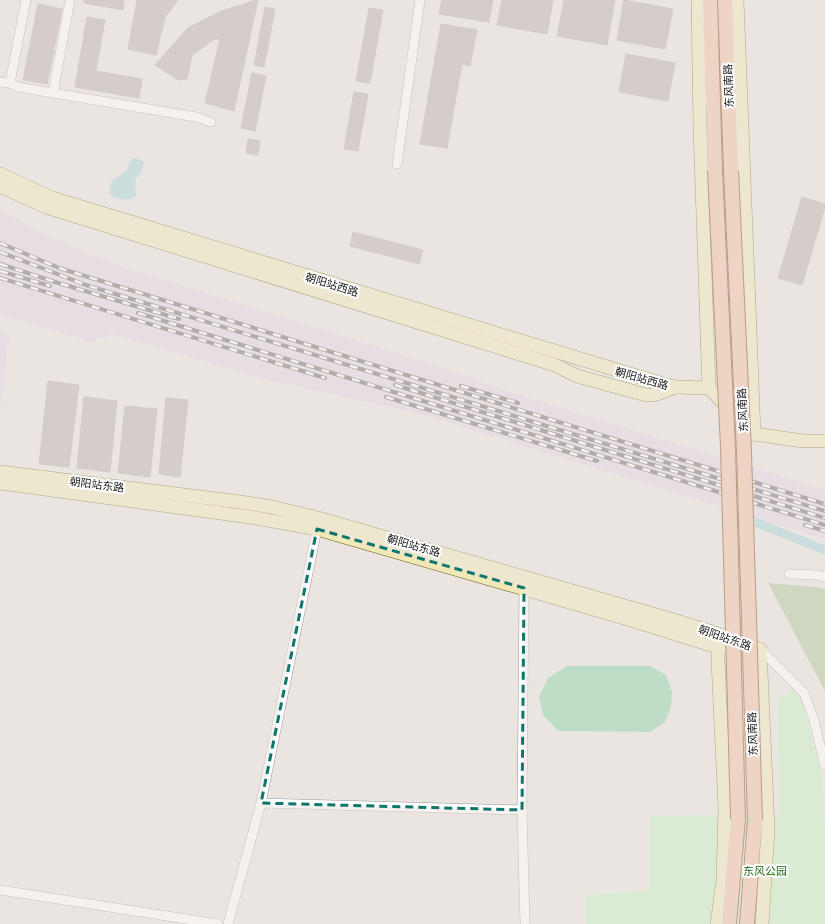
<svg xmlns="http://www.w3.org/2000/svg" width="825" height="924" font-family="'Noto Sans','Noto Sans SC',sans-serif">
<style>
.industrial{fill:#e3d3e3}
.forest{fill:#b0c69a}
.park{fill:#c7f2c1}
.pitch{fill:#87d2a6}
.water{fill:#a5d3d4}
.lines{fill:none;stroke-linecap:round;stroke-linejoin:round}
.canal{stroke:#a5d3d4;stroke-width:9}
.building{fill:#bbb0ae;stroke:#bbaaa5}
.street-casing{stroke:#979797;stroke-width:10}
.secondary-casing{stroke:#635b10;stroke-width:14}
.primary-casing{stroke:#814410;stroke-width:16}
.street{stroke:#fff;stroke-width:9}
.secondary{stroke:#f1e8b9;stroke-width:13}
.primary{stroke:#f0bea0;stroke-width:14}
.rail-casing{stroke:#686868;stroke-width:4}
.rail{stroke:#fff;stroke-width:2.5;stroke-dasharray:8;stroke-linecap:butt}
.primary-bridge-casing{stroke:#814410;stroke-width:16;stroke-linecap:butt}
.primary-bridge{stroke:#f0bea0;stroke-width:14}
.marked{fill:none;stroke:#0f766e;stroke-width:3;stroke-dasharray:8 5;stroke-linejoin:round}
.labels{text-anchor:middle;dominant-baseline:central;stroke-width:4;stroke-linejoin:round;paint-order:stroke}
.street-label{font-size:11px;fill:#1a1a1a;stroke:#fff}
.park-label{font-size:11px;fill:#216a16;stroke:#fff}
</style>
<rect width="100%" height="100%" fill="#ebe5e1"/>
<g class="industrial">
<path d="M0 210 45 235 117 265 451 370 485 384 825 490V539L424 415 264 379 109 333 107 340 97 337 95 343 0 314Z"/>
<path d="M0 332 9 335 0 415Z"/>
</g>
<path class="forest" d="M768 583 815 587 825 589V691Z"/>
<path class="park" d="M793 690 803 702 823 781 825 823V924H586L585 894 649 891 650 816 780 815 777 701Z"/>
<path class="pitch" d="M567 666H650L666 675 672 692 671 706 665 722 650 732 558 731 543 715 539 697 548 678Z"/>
<path class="water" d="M132 158H137L144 162 142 172C132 181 136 183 136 195 129 203 121 199 112 197L109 193 112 180 126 171Z"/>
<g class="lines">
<path class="canal" d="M743 514 745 518 825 550"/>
</g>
<g class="building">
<path d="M84 0H124L123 10 84 3Z"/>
<path d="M137 0H178L165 17 156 55 128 49Z"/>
<path d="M256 0H258L234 111 205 103 220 39H215L192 55 187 79 178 80 155 65 188 28 219 12Z"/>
<path d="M442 0H493L489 22 439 14Z"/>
<path d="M502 0H553L547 34 497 25Z"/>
<path d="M564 0H615L607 45 557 36Z"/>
<path d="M624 0 673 9 665 49 617 40Z"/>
<path d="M38 4 62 9 47 84 23 80Z"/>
<path d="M265 7 275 9 264 67 254 65Z"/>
<path d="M369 8 383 10 370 83 356 81Z"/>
<path d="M87 17 105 20 96 71 142 79 139 98 75 87Z"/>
<path d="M441 24 477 30 470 66 462 64 447 148 420 144Z"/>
<path d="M626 54 675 63 668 101 619 92Z"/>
<path d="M252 73 266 76 255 131 241 128Z"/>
<path d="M354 92 368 94 358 151 344 149Z"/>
<path d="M248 139 260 141 258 155 246 153Z"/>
<path d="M802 197 825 204V207L802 285 778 278Z"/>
<path d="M353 232 423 250 419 264 350 246Z"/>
<path d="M48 381 79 385 69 467 39 464Z"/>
<path d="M84 397 117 401 110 472 77 468Z"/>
<path d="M166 398 188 400 180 477 159 474Z"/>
<path d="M125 406 157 409 150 477 118 473Z"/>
</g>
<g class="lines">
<g class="street-casing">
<g id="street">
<path d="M0 82 10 83 18 87 53 93 196 117 211 122"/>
<path d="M10 83 26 0"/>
<path d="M53 93 70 0"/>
<path d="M397 164 420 0"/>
<path d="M789 574 818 575 825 577"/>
<path d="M524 588 522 810 525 924"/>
<path d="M760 649 804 693 814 720 825 766"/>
<path d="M261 803 522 810"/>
<path d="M0 890 218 924"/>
<path d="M228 924 261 803 317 529"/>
</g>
</g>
<g class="secondary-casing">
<g id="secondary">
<path d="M698 0 700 128 709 388"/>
<path d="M737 0 754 434"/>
<path d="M0 174 52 198 666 385 676 387 709 388 754 434"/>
<path d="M0 186 46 207 555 365 577 376 646 395H654L676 387"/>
<path d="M754 434 803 441H825"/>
<path d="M0 472 240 502 272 507 318 518 670 619 718 634 760 649"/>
<path d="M0 483 250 517 317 529 621 617 718 647 744 649"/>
<path d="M760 649 768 829 762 924"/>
<path d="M717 924 723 881 725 809 718 660V640"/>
</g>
</g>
<g class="primary-casing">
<g id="primary">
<path d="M710 0 715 170"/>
<path d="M725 0 731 171"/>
<path d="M729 924 738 819"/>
<path d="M747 924 755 820"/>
</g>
</g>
<use href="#street" class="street"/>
<use href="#secondary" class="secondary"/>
<use href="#primary" class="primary"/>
<g class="rail-casing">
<g id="rail">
<path d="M0 243 59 268 825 504"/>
<path d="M0 252 86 285 825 511"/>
<path d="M0 264 55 282 179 319"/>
<path d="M0 271 50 286"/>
<path d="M0 278 325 378"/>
<path d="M138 313 825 525"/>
<path d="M395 385 825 518"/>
<path d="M461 386 518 403"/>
<path d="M386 397 597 461"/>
<path d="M805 525 825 531"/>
</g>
</g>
<use href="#rail" class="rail"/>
<g class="primary-bridge-casing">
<g id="primary-bridge">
<path d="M715 170 728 447 738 819"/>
<path d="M731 171 744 452 755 820"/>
</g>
</g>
<use href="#primary-bridge" class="primary-bridge"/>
</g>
<path d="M0 0H825V924H0ZM317 529 524 588 522 810 261 803Z" fill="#ebe5e1" fill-opacity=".55" fill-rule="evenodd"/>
<path class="marked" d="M317 529 524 588 522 810 261 803Z"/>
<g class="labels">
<g class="street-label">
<text transform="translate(728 86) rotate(-92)">东风南路</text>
<text transform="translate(332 284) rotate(17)">朝阳站西路</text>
<text transform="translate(642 378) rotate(16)">朝阳站西路</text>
<text transform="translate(742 410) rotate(-93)">东风南路</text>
<text transform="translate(97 484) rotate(7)">朝阳站东路</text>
<text transform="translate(414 545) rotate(16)">朝阳站东路</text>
<text transform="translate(725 637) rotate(19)">朝阳站东路</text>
<text transform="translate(752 734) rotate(-92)">东风南路</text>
</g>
<g class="park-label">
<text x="765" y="870">东风公园</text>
</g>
</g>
</svg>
